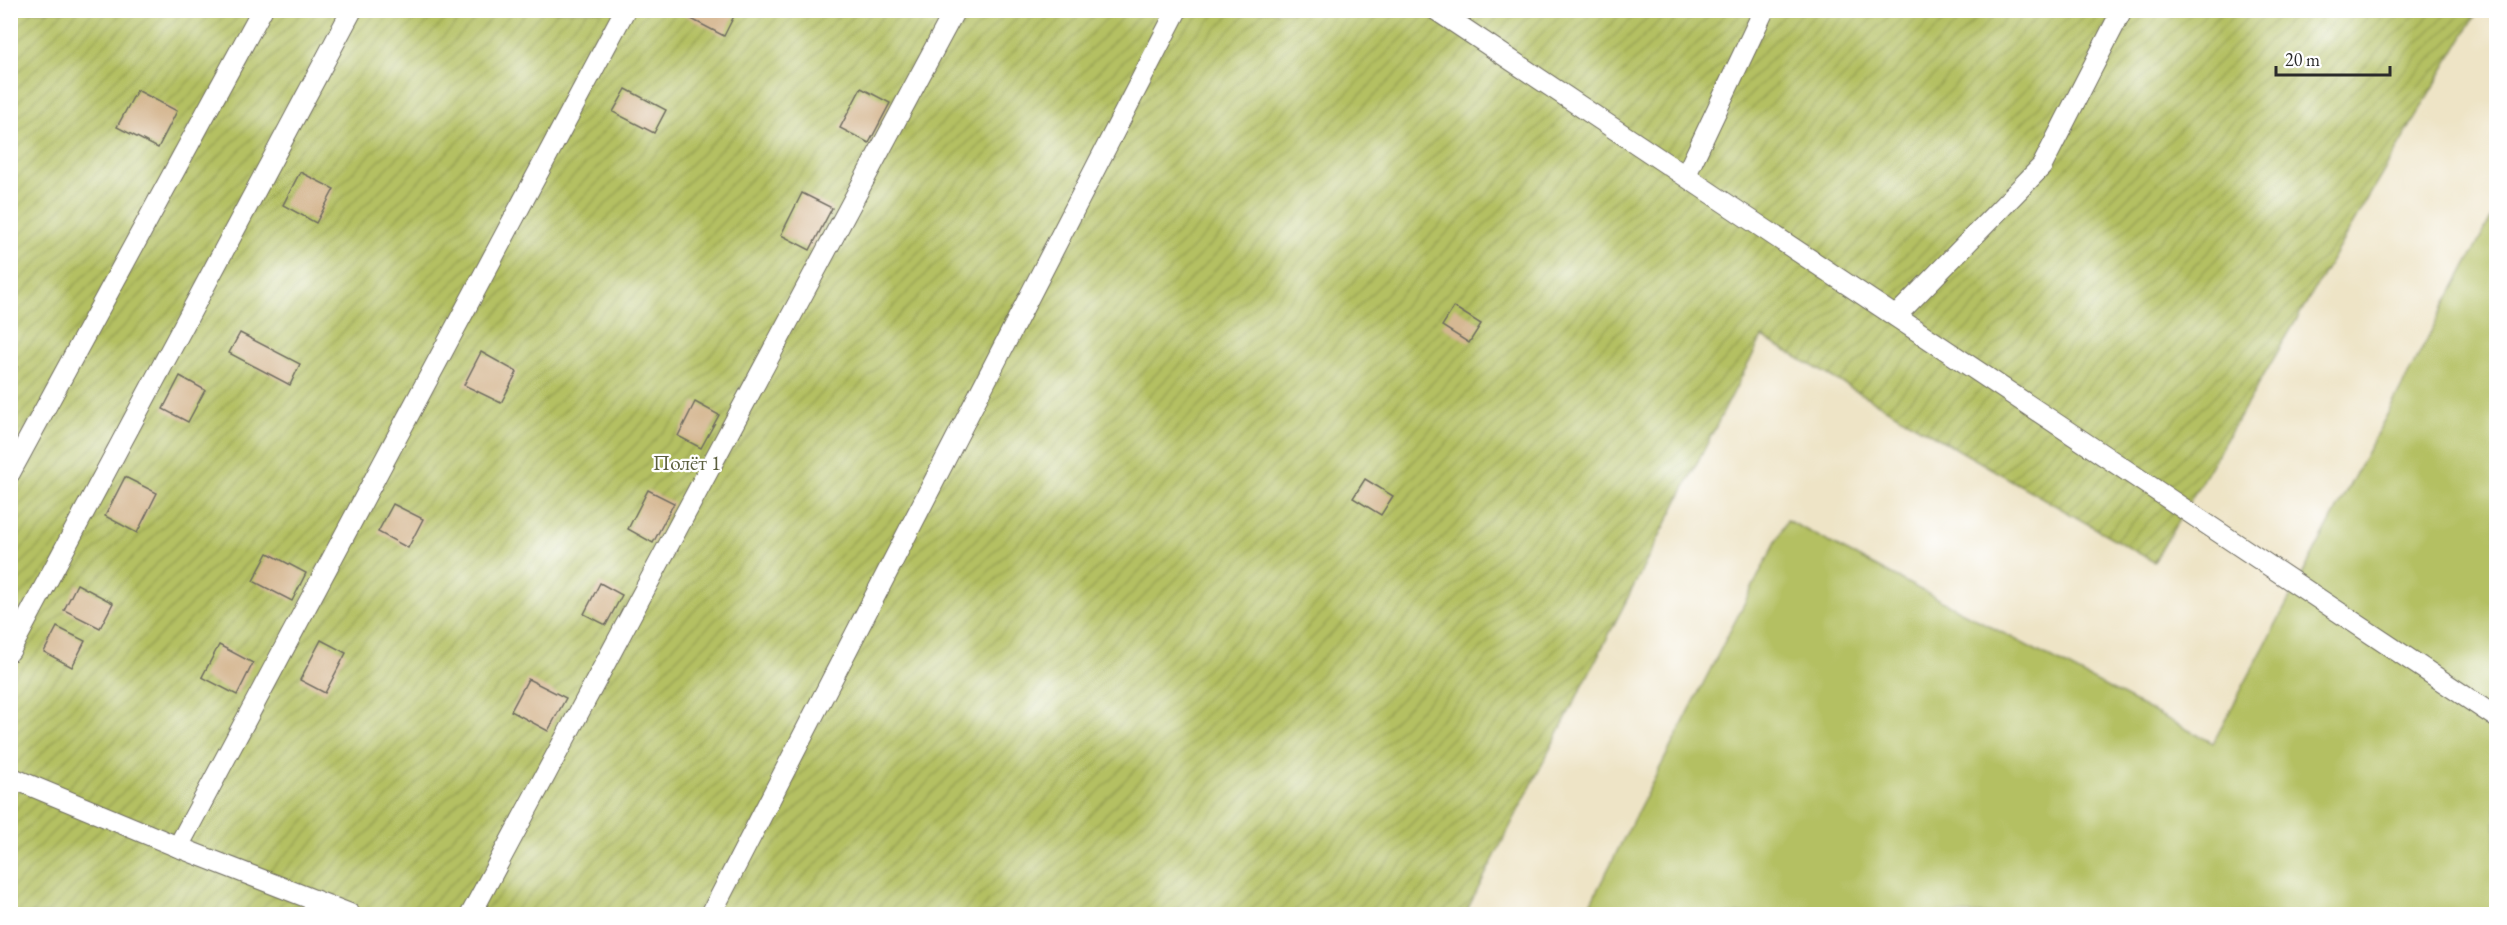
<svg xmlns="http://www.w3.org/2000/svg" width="2507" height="925" font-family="'EB Garamond',serif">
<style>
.grass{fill:#b4c062;stroke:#707646;stroke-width:1.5}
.garden{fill:url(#garden-furrows);stroke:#707646;stroke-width:1.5}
.building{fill:#d6b893}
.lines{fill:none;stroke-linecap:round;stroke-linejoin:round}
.lane-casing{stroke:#6f6c61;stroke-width:22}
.lane{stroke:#fff;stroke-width:20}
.labels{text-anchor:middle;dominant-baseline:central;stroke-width:4.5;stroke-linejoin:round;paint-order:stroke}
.park-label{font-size:21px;fill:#5b5f3e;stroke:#fff}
</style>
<defs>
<pattern id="garden-furrows" width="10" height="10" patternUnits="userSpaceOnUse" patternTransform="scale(1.5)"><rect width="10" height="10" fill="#b4c062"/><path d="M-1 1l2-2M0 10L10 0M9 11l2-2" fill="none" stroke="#939c51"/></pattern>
</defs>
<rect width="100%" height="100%" fill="#fff"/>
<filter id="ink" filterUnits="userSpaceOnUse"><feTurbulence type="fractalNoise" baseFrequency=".0167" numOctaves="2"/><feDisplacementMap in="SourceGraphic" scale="12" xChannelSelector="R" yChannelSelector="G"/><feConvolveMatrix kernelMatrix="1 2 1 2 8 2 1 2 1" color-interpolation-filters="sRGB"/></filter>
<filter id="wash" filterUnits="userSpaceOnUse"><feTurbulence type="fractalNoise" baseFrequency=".008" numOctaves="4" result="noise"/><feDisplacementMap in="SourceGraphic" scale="24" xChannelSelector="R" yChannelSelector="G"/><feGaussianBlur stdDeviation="1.35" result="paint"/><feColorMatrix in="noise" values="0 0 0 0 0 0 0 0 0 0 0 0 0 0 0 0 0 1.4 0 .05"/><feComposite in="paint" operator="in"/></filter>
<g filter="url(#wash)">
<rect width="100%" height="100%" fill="#eee4c6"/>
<path class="grass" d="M2496 209V914H1585L1787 520 2213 743Z"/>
<path class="garden" d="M10 11H2478L2154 562 1762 337 1465 914H11Z"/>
<g id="blocks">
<g class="building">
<path d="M674 10H737L724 36Z"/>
<path d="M861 88 890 103 869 143 840 128Z"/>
<path d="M626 89 666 110 654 133 613 112Z"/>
<path d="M137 90 177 111 158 148 117 127Z"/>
<path d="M300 172 334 189 316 223 283 205Z"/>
<path d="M802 193 832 208 810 250 781 235Z"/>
<path d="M1454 307 1481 324 1469 343 1442 326Z"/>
<path d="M240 333 300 364 290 385 229 353Z"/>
<path d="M481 352 517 372 501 403 464 385Z"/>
<path d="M10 364 17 367 10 381Z"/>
<path d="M180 376 205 390 188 422 163 409Z"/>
<path d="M695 402 719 415 701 448 678 436Z"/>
<path d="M125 477 157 493 137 533 105 516Z"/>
<path d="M1365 479 1393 496 1381 515 1353 498Z"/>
<path d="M648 490 674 503 653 543 628 529Z"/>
<path d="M393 504 423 519 408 548 378 532Z"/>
<path d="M268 553 306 573 292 601 253 581Z"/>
<path d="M600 583 622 595 606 625 584 614Z"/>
<path d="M77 584 113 603 100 628 64 610Z"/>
<path d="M57 627 85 641 72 667 44 652Z"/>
<path d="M321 640 346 653 325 693 300 680Z"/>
<path d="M219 645 253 663 237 695 202 677Z"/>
<path d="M528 679 566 698 548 731 511 711Z"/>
</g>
</g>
</g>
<g filter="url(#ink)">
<use href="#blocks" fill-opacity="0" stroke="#6f6c61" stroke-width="1.5"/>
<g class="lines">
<g class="lane-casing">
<g id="lane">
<path d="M1436 10 2496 717"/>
<path d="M1686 175 1764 10"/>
<path d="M1896 316 2042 166 2122 10"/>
<path d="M10 473 262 10"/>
<path d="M10 651 352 10"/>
<path d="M10 777 178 847 350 914"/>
<path d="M178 847 625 10"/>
<path d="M471 914 955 10"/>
<path d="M711 914 1177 10"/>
</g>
</g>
<use href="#lane" class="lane"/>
</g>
</g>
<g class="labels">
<g class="park-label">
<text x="687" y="462">Полёт 1</text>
</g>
</g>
<rect width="2507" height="925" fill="none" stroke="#fff" stroke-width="36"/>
<path d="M2276 66v9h114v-9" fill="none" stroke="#2b2b2b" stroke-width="3"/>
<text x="2285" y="66" font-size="18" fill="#2b2b2b" stroke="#ffffff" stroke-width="4.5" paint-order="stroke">20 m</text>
</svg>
